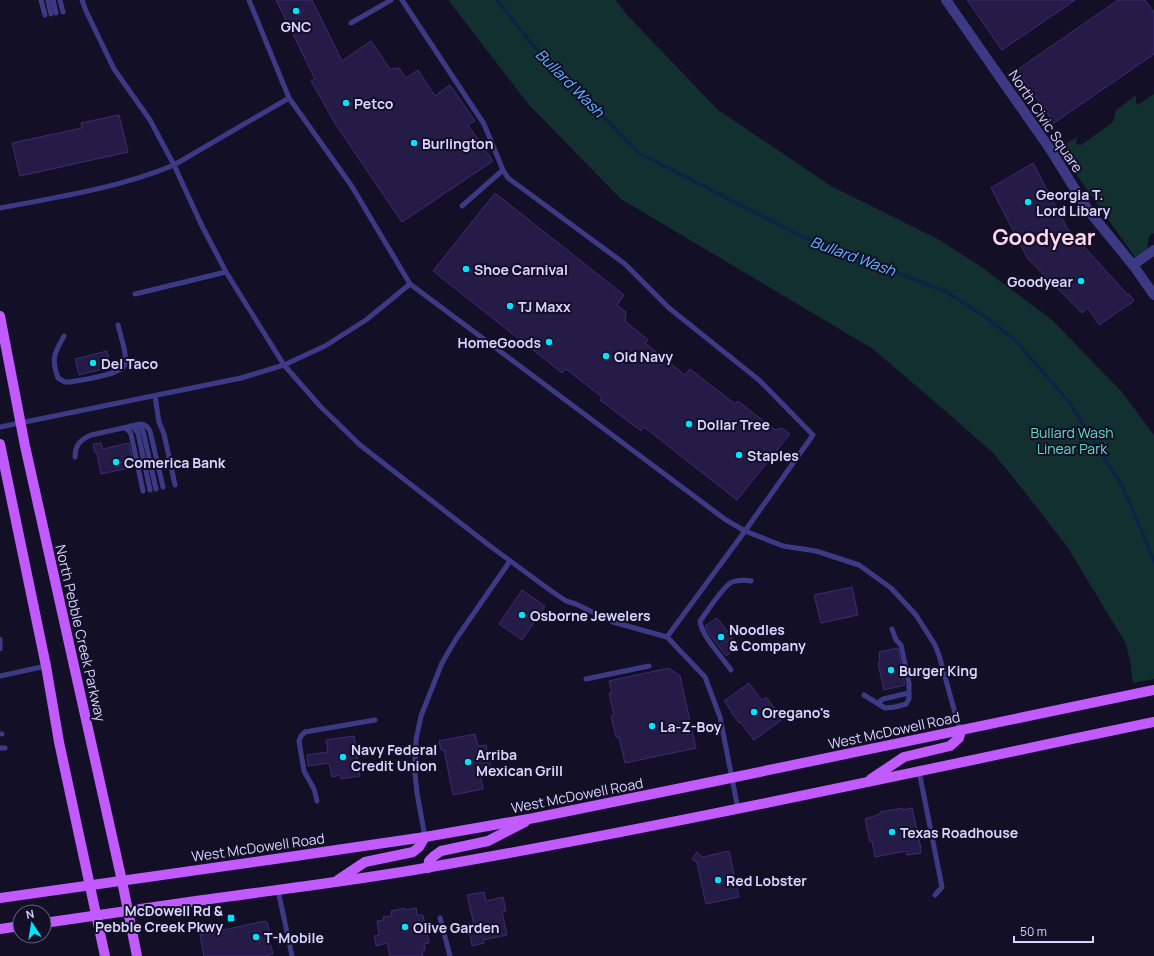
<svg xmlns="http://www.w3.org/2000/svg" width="1154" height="956" font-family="Manrope,sans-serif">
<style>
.green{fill:#12302f}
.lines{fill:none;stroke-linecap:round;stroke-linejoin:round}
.stream{stroke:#0c2248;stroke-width:3}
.building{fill:#241b47;stroke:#3b2d73}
.lane{stroke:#3d3a85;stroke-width:5}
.street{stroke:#3d3a85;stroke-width:10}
.primary{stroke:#c25bff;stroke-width:10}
.poi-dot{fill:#00e5ff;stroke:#130f26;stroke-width:1.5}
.labels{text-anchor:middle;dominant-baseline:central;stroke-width:4;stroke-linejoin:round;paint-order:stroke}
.poi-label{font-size:14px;font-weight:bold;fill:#d9d4ff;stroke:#130f26;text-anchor:start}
.street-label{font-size:14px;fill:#d9d4ff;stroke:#130f26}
.park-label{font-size:14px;fill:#5fe0c0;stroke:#130f26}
.water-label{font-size:15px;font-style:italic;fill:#62b6ff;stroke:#130f26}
.town-label{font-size:22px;font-weight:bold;fill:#ffd6f0;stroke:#130f26}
</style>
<rect width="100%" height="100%" fill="#130f26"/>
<g class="green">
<path d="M448 0H616L627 15 718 110 831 186 938 239 983 268 1052 320 1122 392 1154 435V679L1133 683 1130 660 1125 642 1068 548 1024 491 994 454 950 415 873 349 621 199 529 105Z"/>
<path d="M1154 94V233L1149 236 1147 249 1135 257 1058 149 1077 137 1076 144 1081 145 1113 122 1116 110 1135 96 1136 97V102L1138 105Z"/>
</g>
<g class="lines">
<path class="stream" d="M497 0 531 43 639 153 803 237 945 291 985 317 1014 339 1069 402 1124 489 1154 561"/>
</g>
<g class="building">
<path d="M276 0H312L342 61 371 41 390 69 399 68 406 78 418 70 435 96 450 85 475 121 468 125 493 161 402 222 336 125 311 81 315 79Z"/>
<path d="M967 0H1075L1002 50Z"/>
<path d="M1118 0H1145L1154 12V54L1054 123 1017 70Z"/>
<path d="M119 115 128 152 20 176 12 143 82 128 81 123Z"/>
<path d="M1033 163 1067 228 1128 295 1129 294 1134 301 1099 325 1088 308 1082 313 1028 259 991 188Z"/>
<path d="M495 193 624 295 617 305 626 312 625 321 648 340 645 343 685 375 690 369 735 404 738 401 775 430 782 428 790 434 737 500 644 427 641 431 600 400 602 397 566 369 562 373 433 271Z"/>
<path d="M107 351 111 367 79 375 75 359Z"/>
<path d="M101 443 103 449 129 443 134 467 101 474 97 453H95L93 444Z"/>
<path d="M852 587 858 615 821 623 814 595Z"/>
<path d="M522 590 545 606 522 640 499 624Z"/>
<path d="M717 618 739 646 726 656 708 632 705 626Z"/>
<path d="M898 648 905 685 884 690 878 663 880 662 879 652Z"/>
<path d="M669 668 680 676 696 748 625 763 619 737H616L611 716 614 715 609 693H612L609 681Z"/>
<path d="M749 683 761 699 763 700 766 697 783 719 754 740 740 722 739 723 731 712H732L724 701Z"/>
<path d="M475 734 478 746 486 745 492 773 480 775 483 789 453 795 444 750H441L439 741Z"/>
<path d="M354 736 360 776 341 779 340 775 332 777 329 763 308 766 307 755 328 752 326 740Z"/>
<path d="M902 808V810L912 808 921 848H920L921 853 907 855 906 851 875 857 872 841 870 842 865 819 880 814V812Z"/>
<path d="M729 851 739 897 706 904 697 863 692 859 697 852 703 857Z"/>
<path d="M484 892 486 901 503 897 506 911 502 912 507 935 483 940 484 943 472 946 468 926 474 925 467 895Z"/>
<path d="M405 908V910L416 908 417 915H423L429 943 424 944 425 950 422 951 423 956H390L387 943 376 946 374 936 379 935 377 921 384 920 383 917 392 916 391 911Z"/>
<path d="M265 921 266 923 267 922 270 934H268L273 954 266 956H204L200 935Z"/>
</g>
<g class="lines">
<g class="lane">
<path d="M41 0 45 15"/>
<path d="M48 0 51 14"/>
<path d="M53 0 56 13"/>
<path d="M60 0 63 12"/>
<path d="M82 0 86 11 114 69 150 120 174 165 201 224 226 272 284 365 320 406 360 445 490 546 547 588 566 601 576 604 613 622 667 637 705 677 720 717 738 809"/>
<path d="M249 0 289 98 351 185 410 284 726 520 745 531 783 546 816 551 859 565 891 588 916 615 935 645 939 655 960 731"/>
<path d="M402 0 484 124 503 170 508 178 625 264 669 308 759 380 813 435 745 531 667 637"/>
<path d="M351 23 391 0"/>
<path d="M462 206 503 170"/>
<path d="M0 208C59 197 119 188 174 165L289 98"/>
<path d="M135 294 226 272"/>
<path d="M64 336C54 354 51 358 58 378L65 382H70C81 380 122 375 125 364 128 356 120 334 118 325"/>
<path d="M155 396 159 422 164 434 175 485"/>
<path d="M137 425 142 429 144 435 156 489"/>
<path d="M131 426 134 428 138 433 150 490"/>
<path d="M0 427 241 378 284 365 325 346 366 320 410 284"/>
<path d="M125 428 129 431 131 434 143 491"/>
<path d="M75 457C75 445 80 440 91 435L141 424C146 425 148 427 150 431L163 487"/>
<path d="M0 639V649"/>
<path d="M731 670C722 657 701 635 700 621 707 612 723 586 732 582 738 580 745 580 751 581"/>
<path d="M0 676 46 666"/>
<path d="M586 679 649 666"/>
<path d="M864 695 885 708 895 707 906 704 909 699V683L901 645 896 640 892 629"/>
<path d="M878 703 883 699 909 693"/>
<path d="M0 734H2"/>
<path d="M0 748H5"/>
<path d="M919 771 942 887 935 895"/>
<path d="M317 801 314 789 304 771 299 741 301 736 305 732 375 720"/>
<path d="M425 837 417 793 415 774V762L416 740 421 716 442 663 456 639 510 561"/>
<path d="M278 890 292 956"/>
<path d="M440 918 450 956"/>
</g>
<g class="street">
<path d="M946 0 1050 149 1088 210 1133 265 1154 295"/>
<path d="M1133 265 1154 250"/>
</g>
<g class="primary">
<path d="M0 316 25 446 122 881 137 956"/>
<path d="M0 444 46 666 59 742 105 956"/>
<path d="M871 779 904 757 950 746 959 738 961 731"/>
<path d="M428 868 429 861 434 856 441 851 488 841 525 822"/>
<path d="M338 880 365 862 413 852 419 847 425 837"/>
<path d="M0 898 275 859 425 837 534 818 716 781 1154 690"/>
<path d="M44 923C95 916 145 908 196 901 274 890 353 881 431 867 673 825 913 772 1154 722"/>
<path d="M0 929 20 926"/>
</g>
</g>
<g class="poi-dot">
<circle cx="296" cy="11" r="4"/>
<circle cx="346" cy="103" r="4"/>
<circle cx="414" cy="143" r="4"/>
<circle cx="1028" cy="202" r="4"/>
<circle cx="466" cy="269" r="4"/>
<circle cx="1081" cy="281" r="4"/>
<circle cx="510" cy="306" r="4"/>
<circle cx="549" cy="342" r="4"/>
<circle cx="606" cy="356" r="4"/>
<circle cx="93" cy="363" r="4"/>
<circle cx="689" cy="424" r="4"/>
<circle cx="739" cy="455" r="4"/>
<circle cx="116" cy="462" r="4"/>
<circle cx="522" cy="615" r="4"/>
<circle cx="721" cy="637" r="4"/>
<circle cx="891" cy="670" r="4"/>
<circle cx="754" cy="712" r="4"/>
<circle cx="652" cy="726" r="4"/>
<circle cx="343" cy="757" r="4"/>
<circle cx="468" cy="762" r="4"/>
<circle cx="892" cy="832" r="4"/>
<circle cx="718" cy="880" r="4"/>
<rect x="227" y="914" width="8" height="8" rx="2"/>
<circle cx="405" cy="927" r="4"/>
<circle cx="256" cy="937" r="4"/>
</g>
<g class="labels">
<g class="poi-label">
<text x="296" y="26" text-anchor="middle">GNC</text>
<text x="354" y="103">Petco</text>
<text x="422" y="143">Burlington</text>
<text x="1036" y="194">Georgia T.<tspan x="1036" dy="16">Lord Libary</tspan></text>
<text x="474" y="269">Shoe Carnival</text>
<text x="1073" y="281" text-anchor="end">Goodyear</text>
<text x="518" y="306">TJ Maxx</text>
<text x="541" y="342" text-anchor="end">HomeGoods</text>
<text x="614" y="356">Old Navy</text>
<text x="101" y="363">Del Taco</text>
<text x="697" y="424">Dollar Tree</text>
<text x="747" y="455">Staples</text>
<text x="124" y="462">Comerica Bank</text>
<text x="530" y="615">Osborne Jewelers</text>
<text x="729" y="629">Noodles<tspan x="729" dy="16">&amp; Company</tspan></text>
<text x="899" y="670">Burger King</text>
<text x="762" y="712">Oregano's</text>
<text x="660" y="726">La-Z-Boy</text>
<text x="351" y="749">Navy Federal<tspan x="351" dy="16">Credit Union</tspan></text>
<text x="476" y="754">Arriba<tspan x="476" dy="16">Mexican Grill</tspan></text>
<text x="900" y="832">Texas Roadhouse</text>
<text x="726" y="880">Red Lobster</text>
<text x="223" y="910" text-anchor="end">McDowell Rd &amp;<tspan x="223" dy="16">Pebble Creek Pkwy</tspan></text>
<text x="413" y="927">Olive Garden</text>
<text x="264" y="937">T-Mobile</text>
</g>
<g class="street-label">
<text transform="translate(1046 121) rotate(56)">North Civic Square</text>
<text transform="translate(81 633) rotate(77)">North Pebble Creek Parkway</text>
<text transform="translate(894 730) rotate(-12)">West McDowell Road</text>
<text transform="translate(577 795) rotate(-11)">West McDowell Road</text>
<text transform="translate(258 847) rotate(-8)">West McDowell Road</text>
</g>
<g class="park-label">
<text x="1072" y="432">Bullard Wash<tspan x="1072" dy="16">Linear Park</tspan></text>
</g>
<g class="water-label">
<text transform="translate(570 83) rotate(45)">Bullard Wash</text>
<text transform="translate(853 256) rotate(20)">Bullard Wash</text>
</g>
<g class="town-label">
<text x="1044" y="237">Goodyear</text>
</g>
</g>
<g transform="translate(32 924) rotate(348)"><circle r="19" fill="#130f26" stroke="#625e7d"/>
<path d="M0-3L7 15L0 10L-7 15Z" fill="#00e5ff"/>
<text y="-6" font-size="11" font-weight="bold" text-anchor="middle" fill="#d9d4ff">N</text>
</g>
<path d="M1014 936v6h79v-6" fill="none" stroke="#d9d4ff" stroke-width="2"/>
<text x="1020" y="936" font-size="12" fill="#d9d4ff" stroke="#130f26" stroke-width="3" paint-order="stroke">50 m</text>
</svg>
